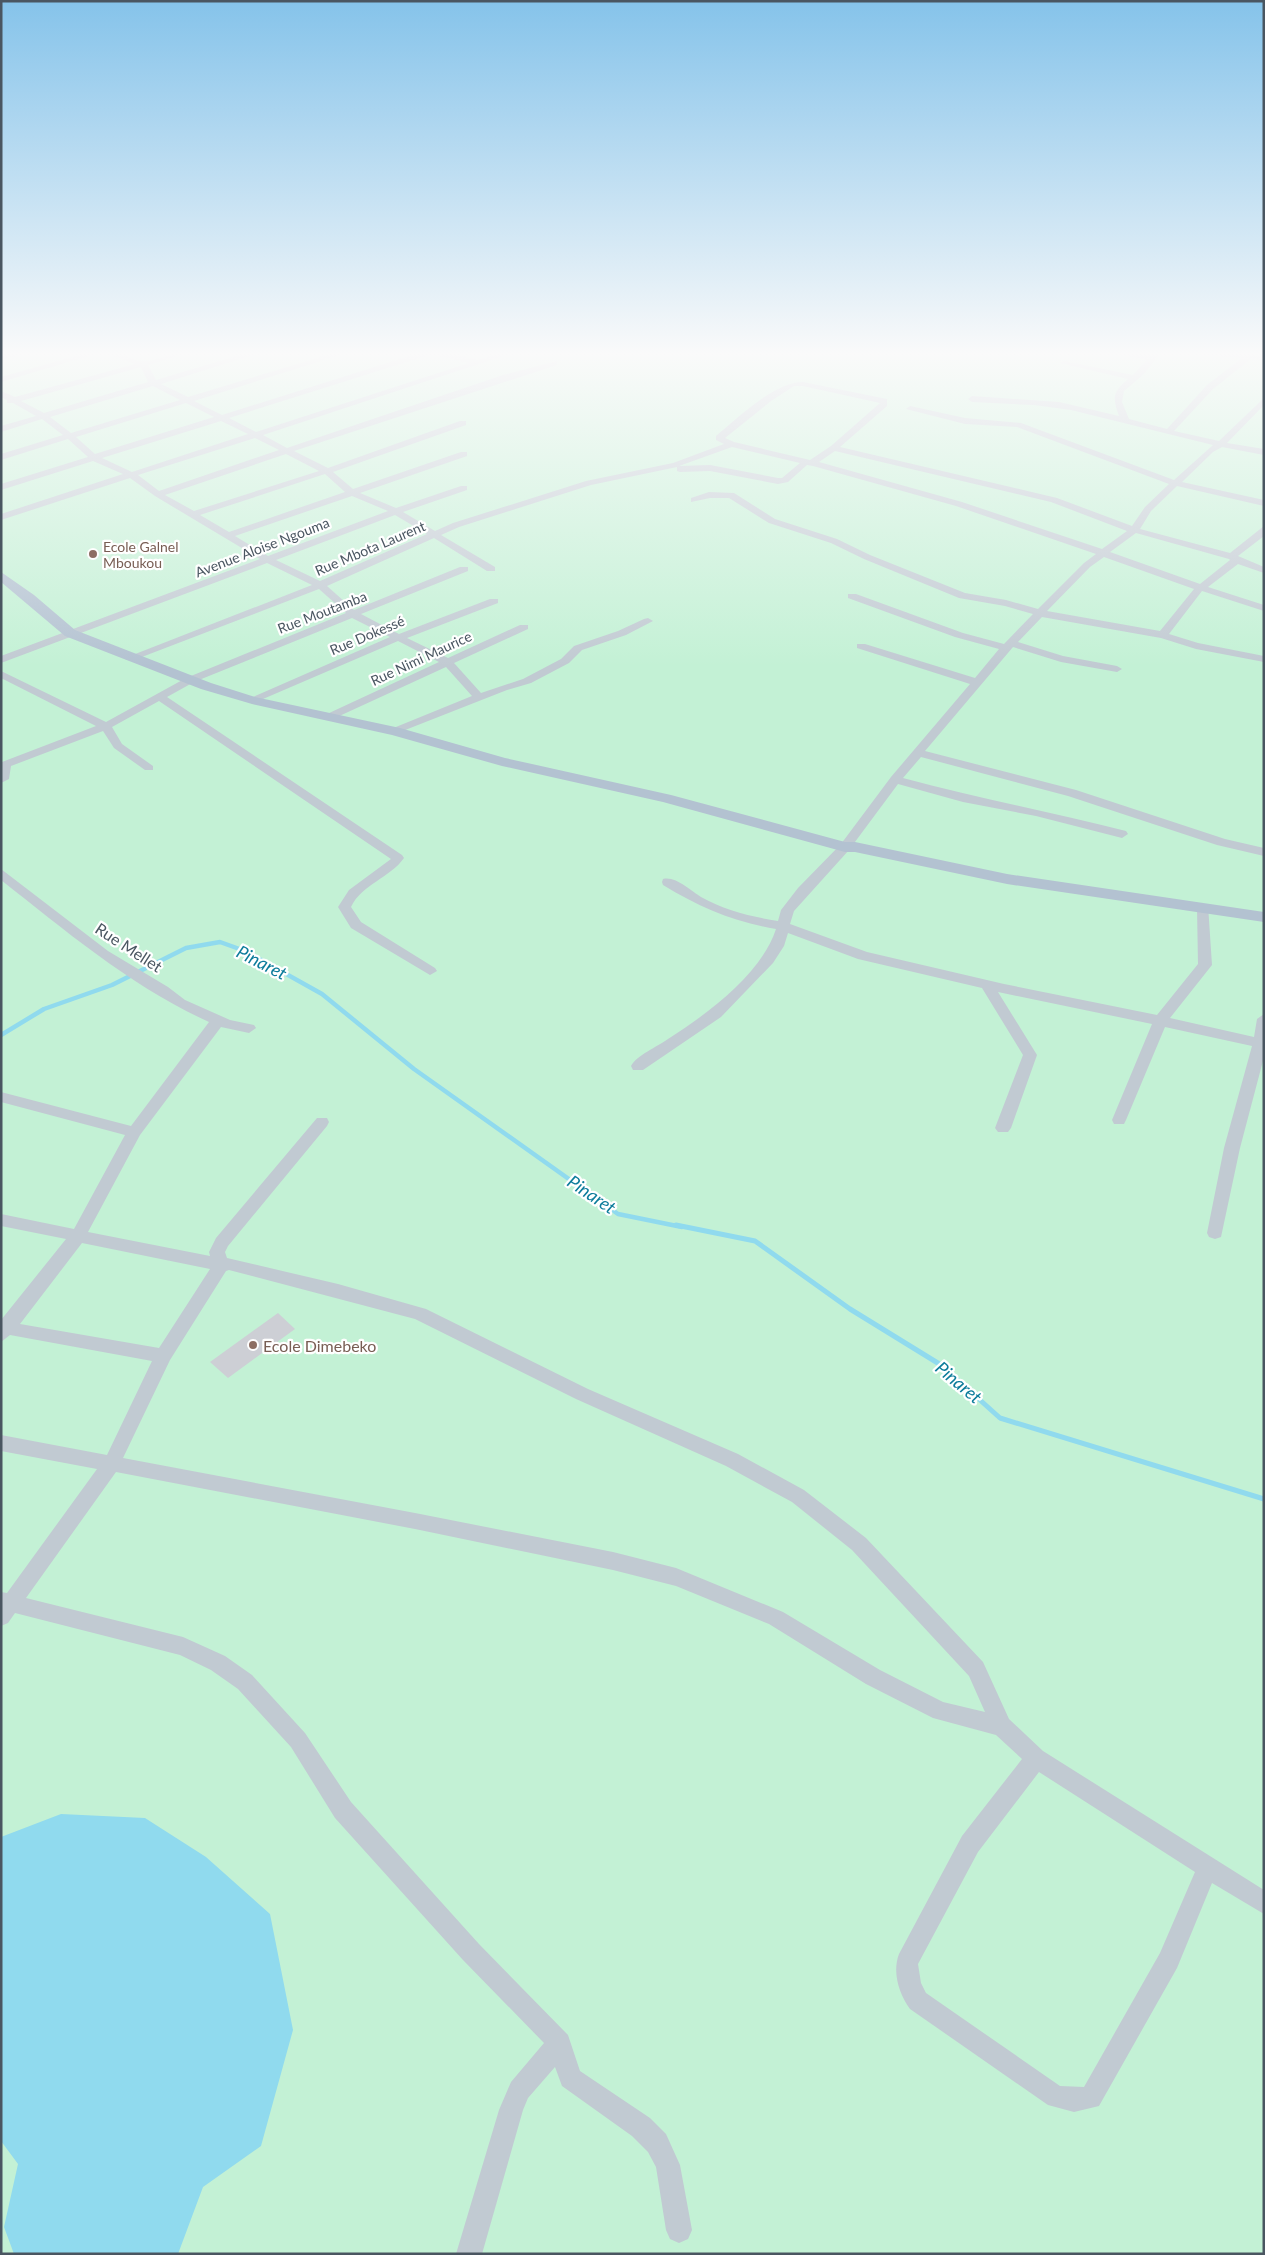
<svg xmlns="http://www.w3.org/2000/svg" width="1265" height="2255" font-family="Lato,sans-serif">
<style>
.green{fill:#c3f1d5}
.water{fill:#90daee}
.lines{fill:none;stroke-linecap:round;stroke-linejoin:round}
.stream-far1{stroke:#90daee;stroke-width:4.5}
.stream{stroke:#90daee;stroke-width:5}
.building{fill:#cdcfd5}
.minor{fill:#c1cad2;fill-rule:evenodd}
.major{fill:#b3c2d1;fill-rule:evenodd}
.education-dot{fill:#8d6e63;stroke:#fff;stroke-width:2}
.labels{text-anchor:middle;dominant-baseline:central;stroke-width:4.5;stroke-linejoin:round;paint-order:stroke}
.far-education-label{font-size:14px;fill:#785e54;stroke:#fff;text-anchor:start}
.far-street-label{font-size:14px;fill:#4a5661;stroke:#fff}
.street-label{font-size:16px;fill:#4a5661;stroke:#fff}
.education-label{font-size:16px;fill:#785e54;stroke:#fff;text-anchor:start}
.water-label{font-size:18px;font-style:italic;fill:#0c7c9b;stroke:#fff}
</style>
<rect width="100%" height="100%" fill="#f5f3f3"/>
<rect class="green" x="1" y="352" width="1263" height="1902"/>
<path class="water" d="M61 1814 145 1818 206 1857 270 1914 293 2030 261 2146 203 2187 178 2254H14L4 2227 18 2164 1 2141V1837Z"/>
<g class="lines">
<path class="stream-far1" d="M1 1035 44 1009 112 985 186 948 220 942 245 951 322 994 414 1069 618 1214 682 1227"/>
<path class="stream" d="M676 1225 755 1241 850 1309 941 1365 1000 1418 1264 1499"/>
</g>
<path class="building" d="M278 1313 295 1329 228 1378 210 1362Z"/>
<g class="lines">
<g class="minor">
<path d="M16 352H28L1 360V356Z"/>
<path d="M90 352H102L1 382V377Z"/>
<path d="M104 352C118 351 129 360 143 361 155 362 174 352 190 352L148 365 156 380 250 352H262L161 384 188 397 337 352H349L194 401 222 415 422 352H443L478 360 504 352H515L263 435 287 448 503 375 557 361V365L294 451 328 468 460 421H466V425L333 472 353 489 461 452H467V456L360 493 396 508 461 486H467V490L403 512 435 531 453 523 586 481 673 463 724 444 716 440V436C738 418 774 382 803 382L887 399V406L840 447 1057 498 1132 526 1145 507 1169 484 1017 427 965 424 906 409 910 406 965 418 1021 423 1174 480 1213 445 1071 410 1034 405 972 402 968 399 972 396 1059 402 1119 416C1112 397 1113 392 1128 379L1060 363 1064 361 1133 375 1147 360 1112 352 1150 355 1153 352H1161L1144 374 1124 391 1122 402 1129 419 1167 429 1207 385 1242 358 1201 354 1197 352 1247 354 1248 352H1256L1254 355 1264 356V360L1251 359 1213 389 1174 431 1219 441 1264 398V405L1227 443 1264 449V455L1222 447 1213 452 1182 482 1264 500V506L1177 486 1151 511 1140 529 1230 553 1264 526V536L1238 556 1264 567V573L1238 564 1208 587 1264 605V611L1202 591 1169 634 1198 643 1264 656V662L1196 649 1161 638 1042 617 1018 642 1063 656 1117 666 1122 669 1117 672 1061 662 1013 647 925 751 1076 790 1225 839 1264 848V856L1217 845 1068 796 921 757 903 778C977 798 1052 812 1126 831L1128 834 1122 838 1036 816 963 802 898 784 849 850 794 911 790 924 867 952 1004 984 1157 1015 1198 964 1197 908 1198 905H1208L1212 965 1170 1018 1254 1037 1257 1019 1264 1014V1057L1240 1148 1221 1237 1215 1239 1209 1237 1207 1233 1224 1148 1252 1046 1165 1027 1126 1120 1124 1124H1114L1112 1120 1152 1024 998 992 1037 1055 1011 1128 1008 1132H998L995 1128 1023 1055 982 988 858 959 788 933 784 946 773 963 721 1017 643 1070H633L631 1066C637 1055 657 1047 668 1039 707 1014 761 975 776 929 734 922 699 907 663 885L662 882 663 879C676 876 691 891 701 897 724 910 752 917 778 921L781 910 798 888 841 844 891 777 970 684 857 648V644H865L975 678 999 649 955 637 848 598V594H856L963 633 1004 644 1033 614 1005 606 959 598 864 559 831 543 769 523 729 498H710L691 502V498L709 492 734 493 775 519 837 539 870 555 965 593 1006 600 1038 609 1084 563 1096 554 956 506 813 466 807 465 788 482 778 484 710 471 680 472 677 471V467L591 485 459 527 441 535 495 567V571H487L434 538 327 586 354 610 460 567H468V571L361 614 399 634 490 599H498V603L407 638 448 658 520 625H528V629L454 663 481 693 523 679 561 659 574 646 618 631 644 619 648 618 653 621 626 635 582 650 569 663 531 683 507 690 395 734 391 733V729L472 696 446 667 335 718H327V714L439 662 398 641 256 702 252 703 246 700 390 637 352 618 194 682 167 697 402 855 404 858C390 878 362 884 351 907L361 922 435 968 437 971 430 975 351 928 338 907 349 890 391 859 159 701 112 727 122 744 153 766V770H145L114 748 103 731 11 766 9 779 1 783 2 762 96 726 1 678V671L106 722 186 678 346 613 319 589 134 660H126L125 658 312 585 267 563 1 663V656L260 559 155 496 130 478 1 520V514L123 474 93 461 1 490V484L88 457 68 439 1 460V454L63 435 42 419 1 432V426L36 416 13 403H7V400L1 397V391L15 397 135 364ZM432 354 469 363 256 432 229 418ZM141 367 148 382 44 413 21 401ZM153 386 180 400 71 433 50 417ZM794 386H803L880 403 831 446 810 460 734 442 725 438 771 401ZM186 403 214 417 95 454 76 437ZM221 421 248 434 132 472 102 458ZM255 438 279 450 159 491 138 475ZM732 447 800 463 782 478H778L710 465 679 466ZM835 451 1051 502 1127 531 1102 549 962 502 819 462ZM286 454 319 471 194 511 165 495ZM325 474 345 492 229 532 200 515ZM352 496 388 511 268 556 235 536ZM395 515 427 534 320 581 276 560ZM1136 533 1229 559 1230 560 1200 584 1110 552ZM1104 557 1194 589 1160 631 1047 611 1090 567Z"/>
<path d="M1 869 108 951 168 987 185 1000 230 1020 254 1025 256 1028 249 1033 221 1027 140 1135 88 1232 210 1256 209 1252 216 1238 317 1118H327L329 1122 327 1126 228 1246 225 1252 227 1258 338 1284 426 1309 588 1389 738 1454 804 1490 866 1538 983 1662 1009 1719 1043 1751 1264 1890V1914L1212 1883 1177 1968 1099 2106 1074 2112 1048 2105 910 2009C899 1994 892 1972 899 1954L962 1836 1022 1759 996 1735 933 1718 866 1684 769 1624 676 1586 613 1570 415 1529 116 1472 26 1598 183 1637 225 1656 252 1675 305 1733 351 1802 479 1944 568 2035 580 2071 650 2118 666 2134 680 2165 692 2230 688 2239 679 2243 670 2239 666 2230 656 2167 648 2152 632 2136 562 2086 555 2067 528 2098 523 2110 482 2254H456L499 2110 511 2082 544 2043 463 1960 335 1818 291 1747 238 1689 211 1670 180 1655 15 1613 8 1623 1 1626V1592L7 1593 97 1469 1 1451V1435L107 1455 152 1361 10 1335 1 1342V1320L66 1239 1 1226V1214L74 1229 125 1135 1 1102V1092L131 1126 209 1022C132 987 67 932 1 880ZM82 1243 210 1269 159 1348 20 1324ZM229 1270 415 1319 576 1399 726 1466 792 1502 852 1550 969 1676 985 1712 943 1702 880 1670 783 1612 676 1568 613 1552 415 1513 123 1458 170 1360 226 1271ZM1039 1772 1195 1872 1160 1953 1084 2087 1060 2086 926 1993 921 1983 918 1964 978 1852Z"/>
</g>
<path class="major" d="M1 572 34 595 75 630 211 683 255 697 400 728 505 758 671 795 845 842H855L1007 874 1264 912V922L1007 884 855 852H845L663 802 502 766 392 735 252 704 201 689 65 636 1 582Z"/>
</g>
<linearGradient id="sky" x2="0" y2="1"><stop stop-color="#85c3ea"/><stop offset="0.53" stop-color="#fafafa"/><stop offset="1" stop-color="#fafafa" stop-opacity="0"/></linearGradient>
<rect width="1265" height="667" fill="url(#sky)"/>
<g class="education-dot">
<circle cx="93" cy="554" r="5"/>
<circle cx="253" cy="1345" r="5"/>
</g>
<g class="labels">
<g class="far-education-label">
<text x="103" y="546">Ecole Galnel<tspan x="103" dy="16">Mboukou</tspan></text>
</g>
<g class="far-street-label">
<text transform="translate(262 547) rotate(-21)">Avenue Aloise Ngouma</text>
<text transform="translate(370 548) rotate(-23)">Rue Mbota Laurent</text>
<text transform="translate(322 612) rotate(-21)">Rue Moutamba</text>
<text transform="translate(367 635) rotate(-23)">Rue Dokessé</text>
<text transform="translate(421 658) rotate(-25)">Rue Nimi Maurice</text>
</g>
<g class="street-label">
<text transform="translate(129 947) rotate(33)">Rue Mellet</text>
</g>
<g class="education-label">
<text x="263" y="1345">Ecole Dimebeko</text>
</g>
<g class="water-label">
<text transform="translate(262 962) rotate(27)">Pinaret</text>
<text transform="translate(592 1194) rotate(34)">Pinaret</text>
<text transform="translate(959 1382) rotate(40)">Pinaret</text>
</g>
</g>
<rect width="1265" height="2255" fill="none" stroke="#4a5661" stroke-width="5"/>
</svg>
